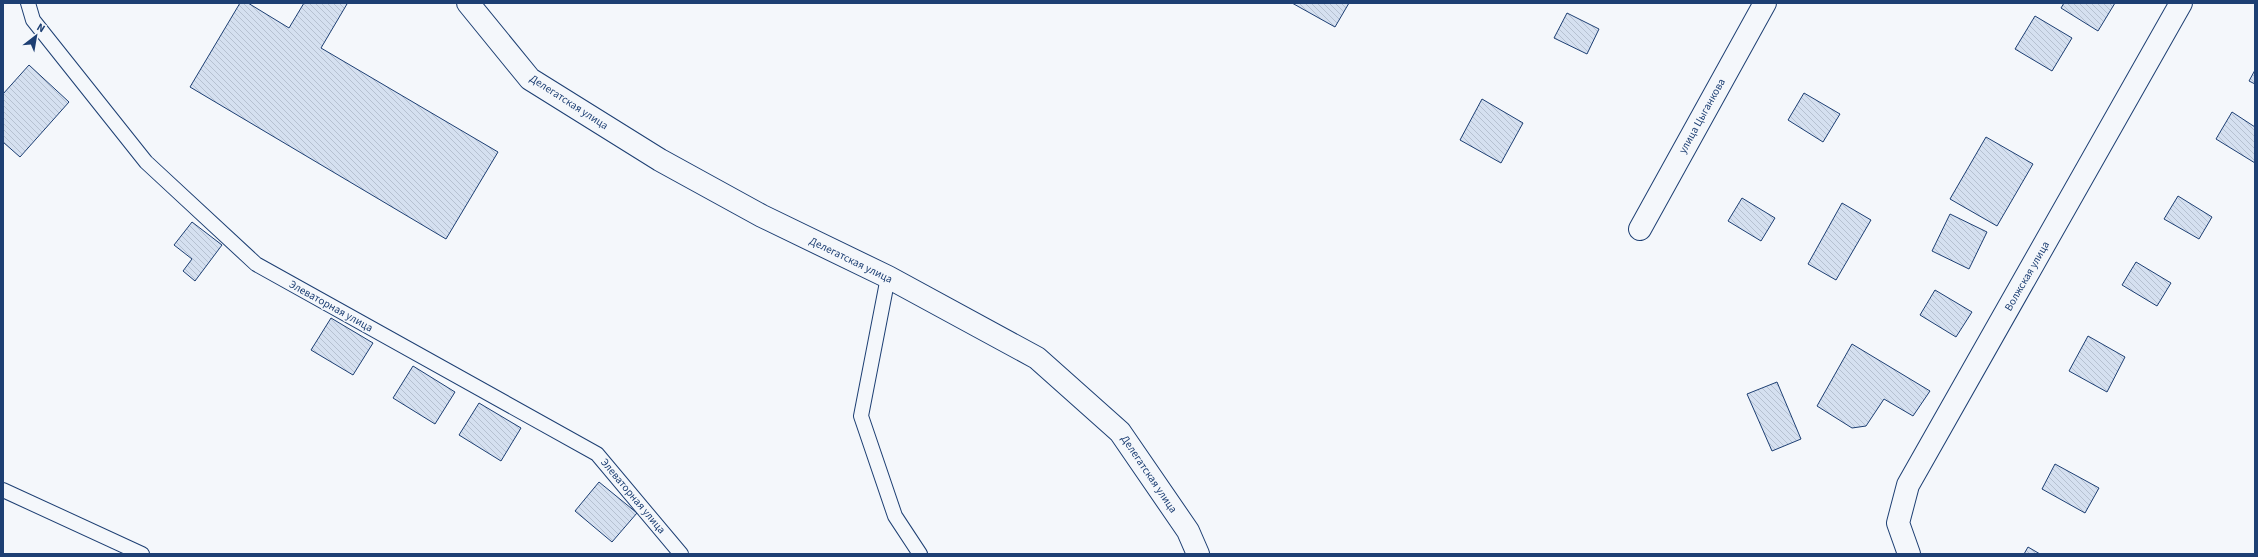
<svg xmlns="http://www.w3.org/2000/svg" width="2258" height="557" font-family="'Source Sans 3',sans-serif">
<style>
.building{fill:url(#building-back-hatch);stroke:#1d3f73}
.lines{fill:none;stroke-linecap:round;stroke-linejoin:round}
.lane-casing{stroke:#1d3f73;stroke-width:16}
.street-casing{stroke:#1d3f73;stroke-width:24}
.lane{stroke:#f4f7fb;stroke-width:14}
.street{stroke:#f4f7fb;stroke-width:22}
.labels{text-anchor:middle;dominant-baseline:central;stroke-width:3;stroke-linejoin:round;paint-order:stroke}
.street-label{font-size:11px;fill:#1d3f73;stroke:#f4f7fb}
</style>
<defs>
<pattern id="building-back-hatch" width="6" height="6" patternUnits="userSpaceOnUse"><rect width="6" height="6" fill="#d5e0f0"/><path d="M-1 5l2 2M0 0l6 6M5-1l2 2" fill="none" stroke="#b6c1d1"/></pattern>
</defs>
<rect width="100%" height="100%" fill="#f4f7fb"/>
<g class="building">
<path d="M240 3H248L289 28 304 3H344L347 4 321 48 498 152 446 239 190 87Z"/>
<path d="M1292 3H1349L1335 27Z"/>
<path d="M2064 3H2115L2098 31 2061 8Z"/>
<path d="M1567 13 1599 29 1587 54 1554 38Z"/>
<path d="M2035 16 2072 38 2052 71 2015 49Z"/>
<path d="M29 65 69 102 20 157 3 142V94Z"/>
<path d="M2255 70V84L2249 81Z"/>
<path d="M1804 93 1840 114 1823 142 1788 120Z"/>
<path d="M1482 99 1523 123 1501 163 1460 140Z"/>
<path d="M2232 112 2255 127V163L2216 139Z"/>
<path d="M1986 137 2033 164 1997 226 1950 199Z"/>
<path d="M2178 196 2212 217 2199 239 2164 219Z"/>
<path d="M1742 198 1775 218 1761 241 1728 221Z"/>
<path d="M1842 203 1871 220 1836 280 1808 264Z"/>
<path d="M1950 214 1987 232 1969 269 1932 251Z"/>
<path d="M192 222 222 245 195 281 183 271 192 259 174 245Z"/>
<path d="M2136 262 2171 283 2157 306 2122 285Z"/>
<path d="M1935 290 1972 312 1956 337 1920 315Z"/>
<path d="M331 318 373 343 353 375 311 350Z"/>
<path d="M2088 336 2125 357 2107 392 2069 371Z"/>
<path d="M1852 344 1930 391 1913 416 1884 399 1866 426 1852 428 1817 406Z"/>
<path d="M413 366 455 392 435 424 393 398Z"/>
<path d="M1777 382 1801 439 1772 451 1747 394Z"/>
<path d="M479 403 521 428 501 461 459 435Z"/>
<path d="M2055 464 2099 488 2085 513 2042 489Z"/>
<path d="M599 482 637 513 612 542 575 511Z"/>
<path d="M2028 547 2040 554H2024Z"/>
</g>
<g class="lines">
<g class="lane-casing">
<g id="lane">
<path d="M28 3 33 20 146 162 256 264 597 454 681 554"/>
<path d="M888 277 861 416 895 516 920 554"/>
<path d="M3 490 142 554"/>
</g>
</g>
<g class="street-casing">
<g id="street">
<path d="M468 3 530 79 660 160 762 216 888 277 1037 358 1120 432 1188 531 1198 554"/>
<path d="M1640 229 1765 3"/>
<path d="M1909 554 1898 523 1908 485 2181 3"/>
</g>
</g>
<use href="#lane" class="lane"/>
<use href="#street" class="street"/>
</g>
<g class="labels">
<g class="street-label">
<text transform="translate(569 102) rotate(33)">Делегатская улица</text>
<text transform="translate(1702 116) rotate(-61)">улица Цыганкова</text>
<text transform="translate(851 260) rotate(26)">Делегатская улица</text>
<text transform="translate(2027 276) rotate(-60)">Волжская улица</text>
<text transform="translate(331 306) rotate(29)">Элеваторная улица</text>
<text transform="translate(1149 474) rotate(56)">Делегатская улица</text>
<text transform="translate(633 496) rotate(50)">Элеваторная улица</text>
</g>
</g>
<rect width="2258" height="557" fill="none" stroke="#1d3f73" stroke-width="8"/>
<g transform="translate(36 36) rotate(31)" stroke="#f4f7fb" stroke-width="3" paint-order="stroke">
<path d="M0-3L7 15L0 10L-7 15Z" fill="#1d3f73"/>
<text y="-6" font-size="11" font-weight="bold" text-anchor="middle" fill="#1d3f73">N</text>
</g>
</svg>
